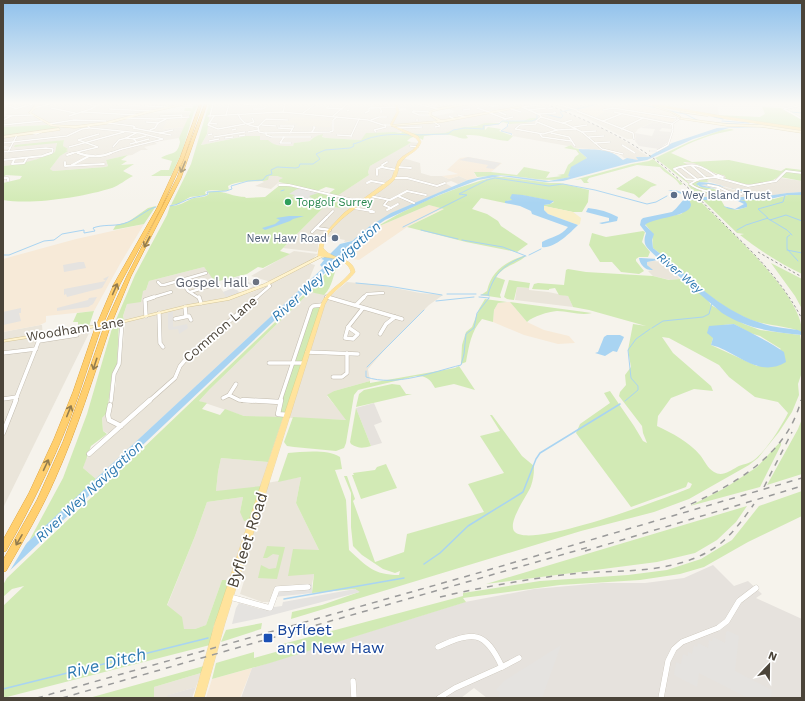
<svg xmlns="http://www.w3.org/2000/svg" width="805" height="701" font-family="'Work Sans',sans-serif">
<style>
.residential{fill:#eae5da}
.commercial{fill:#f7ead8}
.industrial{fill:#e6e2dd}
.education{fill:#efe8d6}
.green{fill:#d2eab5;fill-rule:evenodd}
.sand{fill:#f9efc9}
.parking{fill:#e5e3e0}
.water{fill:#a9d4f2}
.pier{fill:#f6f3ec}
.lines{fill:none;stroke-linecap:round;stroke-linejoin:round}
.stream-far1{stroke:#a9d4f2;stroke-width:1}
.stream{stroke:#a9d4f2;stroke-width:1.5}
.street-far5-casing{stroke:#c2bbae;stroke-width:2}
.street-far4-casing{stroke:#c2bbae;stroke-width:2.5}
.street-far3-casing{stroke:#c2bbae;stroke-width:3.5}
.street-far2-casing{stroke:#c2bbae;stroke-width:4.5}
.street-far1-casing{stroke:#c2bbae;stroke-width:5.5}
.street-casing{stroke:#c2bbae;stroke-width:6}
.secondary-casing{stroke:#d6c79b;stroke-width:1}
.primary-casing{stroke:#e6c16a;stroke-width:0.5}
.highway-casing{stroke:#e0a43c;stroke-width:1}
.street-far5{stroke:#fff;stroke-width:1.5}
.street-far4{stroke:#fff;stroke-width:2}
.street-far3{stroke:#fff;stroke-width:2.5}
.street-far2{stroke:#fff;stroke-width:3.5}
.street-far1{stroke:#fff;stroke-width:4.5}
.street{stroke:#fff;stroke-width:5.5}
.secondary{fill:#fff3cd;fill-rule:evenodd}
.primary{fill:#ffe39c;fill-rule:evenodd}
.highway{fill:#ffcf6e;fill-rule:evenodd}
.rail-far1{stroke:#9a9a9a;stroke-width:1;stroke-dasharray:2.5 2.5;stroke-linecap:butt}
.rail{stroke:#9a9a9a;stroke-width:1.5;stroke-dasharray:6 6;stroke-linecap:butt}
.highway-bridge-casing{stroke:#e0a43c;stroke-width:7;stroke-linecap:butt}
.highway-bridge{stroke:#ffcf6e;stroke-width:6}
.oneway{stroke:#937c4e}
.service-dot{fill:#5c6f8a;stroke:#fff;stroke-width:1.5}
.leisure-dot{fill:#2e9e5b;stroke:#fff;stroke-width:1.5}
.worship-dot{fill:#6b7280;stroke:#fff;stroke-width:1.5}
.transit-dot{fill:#1a4fb4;stroke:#fff;stroke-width:1.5}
.labels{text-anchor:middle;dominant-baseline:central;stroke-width:3.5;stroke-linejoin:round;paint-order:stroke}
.far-service-label{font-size:11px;fill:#4e5e75;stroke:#fff;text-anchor:start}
.far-leisure-label{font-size:11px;fill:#27864d;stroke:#fff;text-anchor:start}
.far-water-label{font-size:12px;font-style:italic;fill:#2e7ab2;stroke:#fff}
.worship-label{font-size:13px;fill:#5b616d;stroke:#fff;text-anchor:end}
.street-label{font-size:13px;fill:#4b4439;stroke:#fff}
.water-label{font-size:14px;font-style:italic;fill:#2e7ab2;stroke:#fff}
.near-street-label{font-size:16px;fill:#4b4439;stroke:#fff}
.near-transit-label{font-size:16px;fill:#164399;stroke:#fff;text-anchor:start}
.near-water-label{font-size:17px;font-style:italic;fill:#2e7ab2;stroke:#fff}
</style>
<rect width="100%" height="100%" fill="#f6f3ec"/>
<g class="residential">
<path d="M3 104H184L149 113 190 112 188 117 167 121 165 125 164 129 185 127 179 138 155 142 157 144 144 147 148 150H141L132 155 124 156 106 160 108 166 105 167 53 171 50 169 60 156 67 151 63 146 64 140 15 147 57 142 55 152 44 157 23 164 3 166V148L9 146H3V136L62 128 47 125 3 127V115H6L7 112 3 111Z"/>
<path d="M211 104H395L397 111 407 110 405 108H399L398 104H417L430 107H435L437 105H450L454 107 431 110 428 113 431 117 455 112 448 108 472 104H545L600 127 628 143 649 157 637 158 638 160 632 159 624 158 620 154 607 150 574 148 571 145 568 146 512 136 513 134 502 131 512 122 532 121 514 120 463 127 444 133 420 134 403 132 367 133 361 140 327 138 321 136 312 138 310 141 295 143 293 146H279L260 140V136H246L201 145 207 134Z"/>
<path d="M549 104H596L574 110 596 117 607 109H614L673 122 670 125 653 122 638 129 635 133 636 139H627L581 115Z"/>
<path d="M657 104H717L719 115 720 116Z"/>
<path d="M411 142 419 143 414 150 403 158 420 163 421 173 431 176H442L449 179 459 176 468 180 458 184 451 181 445 183 452 187 392 213 370 226 352 241 344 242 345 240 324 236 318 243V249L317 252 283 248 325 206 341 208 346 204 330 201 335 197 369 175 368 172 370 166Z"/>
<path d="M692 162 704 166 716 174 724 175 726 178 721 180 747 187 776 182 781 178 802 181V192L787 193 762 197 755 196 756 195 751 192 733 189 707 181 690 184 674 168 687 165 682 163Z"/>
<path d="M268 176H277L284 178 271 189 255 186 264 182 262 181 268 180Z"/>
<path d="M709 183 734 190 747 192 754 197H700L694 192H719L715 189 716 188 700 185Z"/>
<path d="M294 251 318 254 308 263 315 265 308 282 96 479 83 468 86 458 91 456 113 436 103 431 102 418 107 413 112 401 116 384V374L121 363 125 323 123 316 127 304 143 291 146 290 149 281 204 267 229 299 253 292 270 284 271 282 251 276Z"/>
<path d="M654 261 662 262 680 279 670 280 653 276 648 271 652 270 647 265V262Z"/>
<path d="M347 282 380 285 420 293 443 295 429 305 387 347 368 369 370 381 334 391 327 396 347 420 244 416 199 401 210 389 310 292 331 295Z"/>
<path d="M517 287 529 288V290L548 292 568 296 573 307 515 300Z"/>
<path d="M40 325H42L43 338 90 331 3 508V332Z"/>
<path d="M221 458 268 462 261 484 301 477 296 503 319 550 312 584 281 587 274 602H262L240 594 244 581 222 580 206 625 195 629H184L167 606 195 536 207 502 243 497 240 512 259 496 216 491 218 472Z"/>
<path d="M201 673 196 687 169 695 166 698H154V687Z"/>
</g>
<g class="commercial">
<path d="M600 104 614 106 637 104 666 111 676 116 671 117 675 119 673 122 614 109H607L596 117 576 110Z"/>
<path d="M468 157 502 163 491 172 474 173 477 178 468 180 459 176 449 179 442 176 458 174 447 170 460 158Z"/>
<path d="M429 205 445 209 438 211 407 227 359 260 345 258 377 227Z"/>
<path d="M144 224 120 264 94 311 46 316V322L40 325 3 332V259L76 239Z"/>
<path d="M507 302H510L527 322 544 330 569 336 575 343 558 344 524 335 493 322 494 310 498 303Z"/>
<path d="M252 668 240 698H206L212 679Z"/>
</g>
<g class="industrial">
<path d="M653 122 670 125 671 129 662 128 659 131 671 132 668 142 659 149 639 146 635 141 636 138 635 133 652 136 655 129 641 128Z"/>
<path d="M374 403 382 422 374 425 382 443 371 446 356 408Z"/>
<path d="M713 565 734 586 748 581 762 594 756 598 802 619V698H487L474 688 461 698H241L252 668 465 602 534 589 602 583H645L684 578Z"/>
<path d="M196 687 192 698H166L168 695Z"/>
</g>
<g class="education">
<path d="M188 117 185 127 163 129 167 120Z"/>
<path d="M294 117 332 121 330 127 296 126 299 124 285 122Z"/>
</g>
<g class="green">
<path d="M194 104H199L194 112 182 152 171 176H151L161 170H169L172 161 161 158C171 151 177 157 180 142L179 138 191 111H184L185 108H192L191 111Z"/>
<path d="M209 104H211L207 134 201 145 246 136H260V140H268C275 147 284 146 293 146L294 143 310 141C313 137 319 135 323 134L322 137 327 138 361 140 366 133 394 132 401 133 402 132 420 134 444 133 463 127 476 126 485 123H500L502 121H524L530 118H538C532 124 517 123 510 124 505 124 505 121 500 123V124L485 126V130L488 127 501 129 499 131 513 136 508 141C493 140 481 134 466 135L468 138C461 140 457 136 450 135 441 134 433 135 424 136L423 140C417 136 413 135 407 141L411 142 407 145 370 166 368 172 369 175 337 196 328 194 335 189 326 187 317 191 279 182V180L283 178 277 176H269L268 180C255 183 241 179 228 186L229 190C221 193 213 188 205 192L206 195 190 197 178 204 171 205 191 164Z"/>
<path d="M762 107 781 108 802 120V128L716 115 760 117 765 114Z"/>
<path d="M47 125 62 128 3 136V127Z"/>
<path d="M731 129 734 130C712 134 691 141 671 153L692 162 729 160 781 171 786 168 802 170V181L780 177 786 171C780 172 779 178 773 180 756 188 740 184 723 179L726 178 724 175C708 174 702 161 683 162L688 165 674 168 690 184 701 180 709 178 707 181 709 182H699L698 186 714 189 720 192 712 191 710 193H702L697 191 694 192 688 185 689 184 655 158 689 142 721 130Z"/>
<path d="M64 140 63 146 68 149 66 150 68 151 60 156 50 169 53 171 105 167 108 166 106 160 128 155 121 160 127 161 121 165 134 164 123 171 133 176C127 179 118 186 112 188 83 197 33 205 3 200V183L20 179 22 176 6 175 3 177V166C21 164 38 160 55 152L57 143 14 147 15 145Z"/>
<path d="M571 145 574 148 579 149V151L587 158C580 165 573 167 568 176L571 177C547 183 535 178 511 176 500 174 489 176 477 177L474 172H491L517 175 524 167 550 172 546 178 562 176 557 175 564 174 568 165 573 161 575 157 579 154 576 150 564 148Z"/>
<path d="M653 159 683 184 680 185C675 176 666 175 660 167L637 165 589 178 587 181 589 183H584L581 179 574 180 632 164 649 161Z"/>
<path d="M637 176 657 185 651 187 639 198 634 194 616 189Z"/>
<path d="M495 177H504L550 183H560L589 190 588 202 582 212H573L544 206V205L550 204 554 202 553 201 521 195 512 200 506 201 505 203 481 198 472 209 487 214 498 221 501 226 528 244 517 252 466 242 407 227 444 209 429 205 377 227C409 206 457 186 495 177Z"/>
<path d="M280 185 293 187 335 197 330 201 346 204 341 208 325 206 280 251 290 254 263 268 258 267 247 274 215 282 204 267 149 281 146 290 143 291 141 302 127 304 123 316 124 320 115 322 135 275 167 215 170 206C179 206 183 203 191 199 197 196 204 199 209 194L208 192C223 189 230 197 246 197L245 198 265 197Z"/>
<path d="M788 195H802V274C779 263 759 250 740 235L744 234 737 233 702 199 721 200 725 207 737 210 747 207 743 201 739 200 774 199Z"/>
<path d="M698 199C725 227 802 293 802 332 784 325 764 326 746 318 710 302 683 271 653 248 651 232 656 237 645 224L653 219 681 214 690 206 689 200Z"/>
<path d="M156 206 144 224 113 230 116 225 128 222 148 208Z"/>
<path d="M643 231 645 232 642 242 650 252 648 257H639L636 259V261L644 271 639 274 621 272 612 262H600L589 245 592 233 606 237Z"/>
<path d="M523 256H526C514 266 506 264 496 277L505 280 500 295 501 298 481 295 487 291C491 272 505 262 523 256Z"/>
<path d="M337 263 339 264C332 275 333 287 324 295L310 292 210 389 199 401 207 403 202 409 220 415 225 409 244 416 283 417 268 462 221 458 218 472 216 491 262 486 250 520 244 521 240 512 243 497 207 502 195 536 167 605 182 617 184 629H195L206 625 222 580H226C234 591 215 617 213 629 212 634 211 639 210 645L3 698V606L24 586 12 589 3 597V585L7 578Z"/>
<path d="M771 263 802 279V309L795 296Z"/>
<path d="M568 269 586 272 653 276 669 280 680 279C690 286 706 294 711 305L744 324 760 330 800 335 802 346V372L798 384 799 395 792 412 779 432 758 458 749 465 689 499 654 512 581 531 291 619 292 612 322 605 359 592 355 589 312 593 314 574 288 576 293 549 319 550 296 503 301 477 278 482 288 453C303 452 327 449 340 457L342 469 335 470 346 500 349 550C367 566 373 575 399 575L400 571 395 573 383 569 362 555 353 546 351 527V493L344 476H347L355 499 353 501 375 562 404 552 407 534 484 512 468 484 504 473 480 436 500 431 490 415H492L522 456 534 466V468C534 474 533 480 531 486 527 496 508 521 514 531 528 551 668 497 690 488L692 484 688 482 686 487 631 507 576 433 580 424 610 403 604 393 610 391 634 426 643 441 647 443 643 433 642 426 619 396 620 392 626 385 625 375 631 367 628 350 633 324 646 326 589 310 573 307 568 296 559 295 555 288 549 289V290L532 289 534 284 538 283 564 285 566 270ZM734 324 750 333 760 336 781 349 757 366 711 345 713 338 723 325ZM662 337 669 338 719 365 729 377 755 397 778 402 788 413C781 427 766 451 754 460 749 464 742 464 737 467 730 471 722 477 714 472 707 468 705 461 700 455 689 442 672 433 657 426L658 416 671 398 694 389 713 391 711 386 673 353Z"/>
<path d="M509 280 530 283 529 288 517 287 514 300 507 299 504 297Z"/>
<path d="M485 299 507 302 498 303 494 310 493 322 482 319C471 331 469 346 466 362L461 364 462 345 466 332 472 327 479 309Z"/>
<path d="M510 302 592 313C580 316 569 311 557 311 548 312 533 316 527 322Z"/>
<path d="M313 306H322L304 361H295Z"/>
<path d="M94 311 89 326 78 327V322H73L77 313Z"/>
<path d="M119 324 117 364 112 374 107 413 102 418 103 431 107 434 91 446 83 468 96 479 29 541 63 478 87 414 113 325Z"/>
<path d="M293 364H303L288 412 278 414Z"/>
<path d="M459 366 475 390 454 384 435 388C430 379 427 376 416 376L358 390 354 395 346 443 344 448 336 451 294 447 287 446 284 442 293 417 346 420 327 395 334 391 370 381V383L455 368Z"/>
<path d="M392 384 400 385 406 394H412L356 407 359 394 364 390Z"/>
<path d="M356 408 371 446C363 448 359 449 351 444L350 442Z"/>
<path d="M802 419V474L767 485 798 429Z"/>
<path d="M781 441V445L760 487 690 506 725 488 757 467Z"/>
<path d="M386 464 397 488 361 499 352 475H354L353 473 375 470 377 467Z"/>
<path d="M802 491V516L748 542 704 567 680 574 640 580 560 585 463 598 466 602 270 663 212 679 216 663 254 652V658L279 651V645L463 596V593L540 581 628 575 667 570 701 559 732 540 759 506Z"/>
<path d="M747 506 736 522 717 540 695 553 657 562 486 584Z"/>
<path d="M267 546 285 547 277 579 258 578 261 565 269 569 276 568 279 555 273 554 267 558H263Z"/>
<path d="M262 623 261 629 221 642 226 630Z"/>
<path d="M204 666 201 673 154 687V698H89Z"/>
</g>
<path class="sand" d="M544 206 573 212 581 218 580 224 578 225 548 214 544 210Z"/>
<g class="parking">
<path d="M468 157 501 163 494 169 486 168 488 165 459 160Z"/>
<path d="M297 189H302L318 193 309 196 312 198 309 199 311 200 304 203 297 201 298 199 292 197 295 195 289 194Z"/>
<path d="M79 262H84L86 268 64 272 63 265Z"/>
<path d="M109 276 102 288 67 297 66 294 64 295V289L106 281 103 279Z"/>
<path d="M240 276 249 279 247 282 261 285 252 290 250 288 253 286 245 282 234 290H237L241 294 227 298 223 292 233 288 228 280Z"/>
<path d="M97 297 93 304 88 307 57 311V308L88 300 89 298Z"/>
<path d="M21 308V313H19L21 321 3 325V312Z"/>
<path d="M173 311V327L187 324 188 328 179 334 178 329 169 330 168 328V313Z"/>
<path d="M312 584V593L274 597 281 587Z"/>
<path d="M355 589 360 592 261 618 232 624 236 608 239 603 260 609 282 606 283 602Z"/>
<path d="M728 631 739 636 735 671 772 690 771 698H748L699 673 697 687 674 675 676 662 681 664 683 654 688 656V652L692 654 694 645 697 647 698 643 708 648 709 640 712 641 713 637 725 643 726 632Z"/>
<path d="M561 645 542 698H498L500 692 496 690 504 681Z"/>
</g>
<g class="water">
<path d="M758 126 802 133 760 127 729 128 693 139 647 160 630 163 563 181 545 182 501 176 478 180 439 195 385 220 369 231 342 257 330 265V268L3 577V565L323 268 320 265 324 260 321 259 330 254 340 244 352 241 370 226 391 213 468 180 492 175 511 176 549 181 570 177 568 176 571 167 587 158 579 151V149C597 150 609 148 623 160L627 158 638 160 636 157H648L672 143 717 128Z"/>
<path d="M699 182C712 182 721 186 733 189 741 190 753 189 756 196L760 197 787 193 802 192V195H788L765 200H739L745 201 747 204V207C738 210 731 211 723 206L735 209 744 204 736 200H690C689 201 691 203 691 205 690 217 654 217 645 225L654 234 652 240 653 248C687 274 716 308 758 322 771 327 784 328 798 330L802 332V335C774 332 747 329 722 313L661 261 658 260 647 262V265L653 270C646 271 640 265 639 258H641L658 259C650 248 641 248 646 233L640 225 641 220 643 218 672 212C679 207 681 200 689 196L668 190H675L697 197H754C748 191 709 182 701 185L717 189 701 187 696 184Z"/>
<path d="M512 194 523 195 554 201 550 204 544 205V210L548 214 578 225C570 233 554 249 542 247V242C551 237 561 236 568 227L532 214 531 211 520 206 505 203V201L512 200 510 198Z"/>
<path d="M588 208C599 209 609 212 618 217L617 221 602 224 599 223 609 221V218L586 212Z"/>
<path d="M289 216H304L293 219 290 221 265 230 262 228 275 224 280 220 276 218Z"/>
<path d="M734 324C751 333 768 341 784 352L786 362C758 379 737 351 711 345L713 338 707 333 709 326Z"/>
<path d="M607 335H620L624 337 617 352 613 351 605 356 595 353 598 352 604 337Z"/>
</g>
<path class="pier" d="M29 539 8 574 3 579V563Z"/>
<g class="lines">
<g class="stream-far1">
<path d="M638 104 657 108"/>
<path d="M577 109 598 104"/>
<path d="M670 111 685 114 699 121"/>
<path d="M791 112 802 113"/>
<path d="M545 114 561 118 563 116 560 112 574 109"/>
<path d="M714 117 723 119"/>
<path d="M507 121 509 123 507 125 508 126 501 131 512 134 511 135"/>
<path d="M722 121 749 123"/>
<path d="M716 123 758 125"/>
<path d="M415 135 448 134 453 130 465 128 484 129 483 126 499 124 502 121H532L537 119V115"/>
<path d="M281 191 284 190"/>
<path d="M170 206C179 205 184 200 192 198 198 196 203 197 208 194L207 192 226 191 232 189 231 186 248 181 263 180 266 176 272 174 271 170 277 167 296 168 299 167 300 164H313L320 159 316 154 325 150 350 148 354 146 353 144C362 142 367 138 374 137 386 134 398 134 410 135"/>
<path d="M767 218 787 230 792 235"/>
<path d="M770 220 786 215 802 221"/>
<path d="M403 227 467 195 459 194 487 180 495 178 549 186 563 184 595 190 647 204 656 202 667 196"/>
<path d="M421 230 458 239"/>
<path d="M737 230 746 225 768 218 758 209 783 202 785 195"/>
<path d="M790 235 787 237V249L798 261"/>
<path d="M462 240 503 247 526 256"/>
<path d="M787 250 802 253"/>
<path d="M3 255H9L44 241 54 240 62 234 84 230V233L95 231 93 228 96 227C107 224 117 227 128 222 138 218 147 209 156 207"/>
<path d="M529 255 541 249"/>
<path d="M356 283 388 286 442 295"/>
<path d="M447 294H476"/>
<path d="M481 295H488"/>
<path d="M489 296 488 294C495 272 504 265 525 256"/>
<path d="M479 297 489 298"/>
<path d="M436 301 474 297"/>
<path d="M652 328 663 321 703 317 709 314 712 303"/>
<path d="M367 367 424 310"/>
<path d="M366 371V377C396 387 432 372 461 365L464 354 466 334 474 328 477 313 489 298"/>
<path d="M625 401 638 390V386L631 378 628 350 636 339 650 329"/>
</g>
<g class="stream">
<path d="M424 564 440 553 468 526 523 492 536 459 540 453 620 404"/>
<path d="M284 599 404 578"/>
<path d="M3 689 208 638"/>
</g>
<g class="street-far5-casing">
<g id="street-far5">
<path d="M87 104 96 106"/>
<path d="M243 104 257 105"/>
<path d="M372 104V108L397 107"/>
<path d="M418 104 438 109"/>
<path d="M556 104 577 110"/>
<path d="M580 104 585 106"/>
<path d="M117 105 119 104"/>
<path d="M9 106 17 109"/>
<path d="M128 106H140"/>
<path d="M145 106 168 107"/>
<path d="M329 106 326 108 343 109"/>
<path d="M494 107 489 105 499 106"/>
<path d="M522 107 540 115 541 117 536 121V124L520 125 515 129 543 134 557 130"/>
<path d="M523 107 538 105"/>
<path d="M34 108 50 104"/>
<path d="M51 108 75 113"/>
<path d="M380 108 382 112H380"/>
<path d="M479 108H477L492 113"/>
<path d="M15 109 32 104"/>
<path d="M109 109 152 111"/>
<path d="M253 109H263L266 107"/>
<path d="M511 109 521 112"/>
<path d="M548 109 553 108"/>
<path d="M784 109 802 119"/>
<path d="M784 109 802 105"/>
<path d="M463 110 470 109"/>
<path d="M529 110 546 108"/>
<path d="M603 110 613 108 676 118"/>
<path d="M347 111 349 110"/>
<path d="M414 111 412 112 419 115H430"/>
<path d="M414 111 429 112"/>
<path d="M497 111 506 115"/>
<path d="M577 111 633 133 634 139"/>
<path d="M82 112 137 115"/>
<path d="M283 112 285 104"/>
<path d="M614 112 672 124"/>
<path d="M303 113 314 105"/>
<path d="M365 113 369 111V108H372"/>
<path d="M490 113 506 119"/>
<path d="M238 114C241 123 249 126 258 127L259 132 264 133 330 132 333 131V120L337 117"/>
<path d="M539 114 556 113 554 112"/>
<path d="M226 115 229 104"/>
<path d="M458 115 465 117"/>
<path d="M3 116 33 115"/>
<path d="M69 116 91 109 99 104"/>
<path d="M160 116 182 115 181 118"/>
<path d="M208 116 282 112 368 120 383 125H391"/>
<path d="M210 116 213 104"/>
<path d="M214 116 208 125 218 129 245 124"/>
<path d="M333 116 347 104"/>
<path d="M449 116 454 119"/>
<path d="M541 117 566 124 582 132 602 149 623 154"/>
<path d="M126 118 155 119 189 117"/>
<path d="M504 119 513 117"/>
<path d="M3 120 11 116"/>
<path d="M371 120 379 117H387"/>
<path d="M416 120H418"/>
<path d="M603 121 621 114"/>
<path d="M146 122 158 123"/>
<path d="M434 122 440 126 435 127"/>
<path d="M537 122 557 130 576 129"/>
<path d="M108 123 133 126 135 127 133 128 171 135"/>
<path d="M209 123 217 124"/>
<path d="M563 123 572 120"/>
<path d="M49 124 74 120 106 121"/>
<path d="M247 124 254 122 252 118"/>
<path d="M672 124 679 119"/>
<path d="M3 125 42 121"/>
<path d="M262 125 276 126"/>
<path d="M88 126 90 128 140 133 163 139 122 149 108 154"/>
<path d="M280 126H294L290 133"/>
<path d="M258 127 266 119 288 120"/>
<path d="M574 127 587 125"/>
<path d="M278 128 292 129"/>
<path d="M397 128 422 127"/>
<path d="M621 129 643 118"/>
<path d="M150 130 155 128 158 123 166 119"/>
<path d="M232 130 236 129"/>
<path d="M248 132 259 130"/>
<path d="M312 132 315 127H313"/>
<path d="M376 132 374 130 386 127 385 125"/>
<path d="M582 132 596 131"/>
<path d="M31 133 36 134 41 132"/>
<path d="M136 133 126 138 134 139 137 143"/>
<path d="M160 133 173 130"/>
<path d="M266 133V135L272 137H311"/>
<path d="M551 133 569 137 575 146"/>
<path d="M540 134 542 137 571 141"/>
<path d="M208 135 212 134"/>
<path d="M337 135 352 136"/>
<path d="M239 136 245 135"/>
<path d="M351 136 359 119"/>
<path d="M214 137 245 132"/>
<path d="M284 137 280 143H291"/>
<path d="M589 137 604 136"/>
<path d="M225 138 233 137"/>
<path d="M134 139 146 136"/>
<path d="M209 141 219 139"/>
<path d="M3 143 67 136 82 129 89 128"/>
<path d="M595 143 610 142"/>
<path d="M130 144 149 139"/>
<path d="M622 145 635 153"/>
<path d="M410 146 418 147"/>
<path d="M69 147 124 132"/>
<path d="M113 147 119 140 126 138"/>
<path d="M3 148H10"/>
<path d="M650 151H657L668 145 673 130 672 124"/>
<path d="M3 152 46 148 53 149 52 153 47 154"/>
<path d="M8 152 17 135"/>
<path d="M77 153 82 154"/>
<path d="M69 154 98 147 78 140 99 134"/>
</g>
</g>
<g class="street-far4-casing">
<g id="street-far4">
<path d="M78 153C89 157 100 158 111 153"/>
<path d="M67 155 73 153"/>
<path d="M3 160 42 156 51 153"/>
<path d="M14 160 12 164 24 163 27 158"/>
<path d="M65 162V166L104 164"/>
<path d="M72 165 89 156"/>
<path d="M692 166 706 178"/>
<path d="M383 167 382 165 387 162"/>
<path d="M398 167 411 168"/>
<path d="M681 167 698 180"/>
<path d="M377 175V169L381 167 397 170"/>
<path d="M718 175 723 177 717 176Z"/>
<path d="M3 178H8V181"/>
<path d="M394 178H407L437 186 445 183"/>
<path d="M697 180 686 179 674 169C694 162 701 165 717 177"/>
<path d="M367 183 371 181 387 184"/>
<path d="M279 185H289L362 202"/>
<path d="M708 185 718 187 729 192"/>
<path d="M742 194C724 192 705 195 690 184L699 179 715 177 748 186 776 181 786 171 802 173"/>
<path d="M370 196 390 200 407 191 426 195"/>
<path d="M398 196 414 203"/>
<path d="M388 200 384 205 391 208"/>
<path d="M353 208 371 211"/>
<path d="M387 210 398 204"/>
<path d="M372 211 374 212H370Z"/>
<path d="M326 218 333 211"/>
</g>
</g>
<g class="street-far3-casing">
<g id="street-far3">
<path d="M316 228 330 230"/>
<path d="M312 232 327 217"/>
<path d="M181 280 188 291 199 298"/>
<path d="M158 282 161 285H164L206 273"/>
<path d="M190 292 216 284"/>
<path d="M326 297 330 298"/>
<path d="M151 298 171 292"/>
<path d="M256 298 270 286 268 284"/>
<path d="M363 298 367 294 383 293"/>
</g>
</g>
<g class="street-far2-casing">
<g id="street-far2">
<path d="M199 297 201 303"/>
<path d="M327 297 402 319"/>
<path d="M356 305 364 297"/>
<path d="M185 307 186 316"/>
<path d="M159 313 160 343 163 347"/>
<path d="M146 316 145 300 154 297"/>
<path d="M175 319 189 316 191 320"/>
<path d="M348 327 358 334 353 339 345 338Z"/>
<path d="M348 327 363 308"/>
<path d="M380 334 386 324 395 317"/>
<path d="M39 341 77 335"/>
<path d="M307 352 358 354"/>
<path d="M3 353 36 349"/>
<path d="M269 363H303"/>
<path d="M333 377H342L347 373V353"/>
<path d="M229 395 239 400 252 401"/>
<path d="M223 398 229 395 236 384"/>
<path d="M3 399 17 397"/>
<path d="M15 401 41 335"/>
<path d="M111 401 114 374 119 364 122 322"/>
<path d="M149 401 175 378 180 366 186 359 257 297"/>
<path d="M280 401 311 308 313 306 322 305"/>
</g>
</g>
<g class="street-far1-casing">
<g id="street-far1">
<path d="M243 400 280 402"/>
<path d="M281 400 278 414 287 415"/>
<path d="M110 405 108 415 109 420 121 426"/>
<path d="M3 433 16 400"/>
<path d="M89 454 150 400"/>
</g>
</g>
<g class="street-casing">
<g id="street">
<path d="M230 597 270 608 277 589 308 587"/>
<path d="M438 647C473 631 485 630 502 667L455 688 439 698"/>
<path d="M502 667 519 658"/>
<path d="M353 681 354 698"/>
<path d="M661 698 668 661 674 649 682 642 718 628 727 621 739 601 756 588"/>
</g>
</g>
<g class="secondary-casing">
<g id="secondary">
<path d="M36 104H39L31 113 53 125 75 126 106 122 148 111 181 104H187L148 113 106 124 75 128 51 126 29 113Z"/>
<path d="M463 104H471L438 110 431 112V115L441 120H443L522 106 523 107 443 122 391 126 390 125 438 121 429 115V112L438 108Z"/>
<path d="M655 106 672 112 681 117H679L670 112 654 107Z"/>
<path d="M680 112 681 111 709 115 708 116Z"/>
<path d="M681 118 727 124 762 125 802 131V133L762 127 727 126 680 119Z"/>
<path d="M59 128 60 130 3 138V136Z"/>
<path d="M321 255H323L324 256 266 286 229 300 187 307 122 323 3 342V340L122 321 187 305 226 298 264 284Z"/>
</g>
</g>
<g class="primary-casing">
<g id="primary">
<path d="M395 104H397L399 112 392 125 418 136 421 142C417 153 408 153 402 161 397 167 399 175 393 181 375 198 325 221 323 248 325 250 327 253 330 254 340 260 353 259 355 272 346 284 332 290 325 304L225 623 204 698H194L215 623 321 304C328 289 341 285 351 272 348 258 329 258 318 256V255L320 242 328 230 344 213 392 178 398 161 402 157 413 150 417 145 419 142 416 138 390 125 397 112Z"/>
<path d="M646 104H654L727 117 802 128V130L727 119Z"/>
</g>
</g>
<g class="highway-casing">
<g id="highway">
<path d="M200 104H202L184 158 161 208 120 284 103 324 102 325H98L97 324 114 284 157 208 180 158Z"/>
<path d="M205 104H207L181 178 131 276 112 322 109 324 107 323 106 322 127 276 177 178Z"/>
<path d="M107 325 110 327C93 378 77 430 55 479 41 511 23 541 6 571L3 572V560L37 500 63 442 84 385 104 327Z"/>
<path d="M98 326 101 328C90 359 81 390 69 421 51 466 30 509 6 551L3 552V540L29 493 54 439 73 392 95 328Z"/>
</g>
</g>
<use href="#street-far5" class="street-far5"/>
<use href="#street-far4" class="street-far4"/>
<use href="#street-far3" class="street-far3"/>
<use href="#street-far2" class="street-far2"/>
<use href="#street-far1" class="street-far1"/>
<use href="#street" class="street"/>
<use href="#secondary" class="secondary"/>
<use href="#primary" class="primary"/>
<use href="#highway" class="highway"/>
<g class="rail-far1">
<path d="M546 104C588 121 631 139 666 168 689 187 709 209 730 230 758 257 784 284 802 319"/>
<path d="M758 252 802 277"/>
<path d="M801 401 802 398"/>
</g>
<g class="rail">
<path d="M764 487 792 432"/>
<path d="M680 509C730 487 787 457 801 400"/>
<path d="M585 551 802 486"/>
<path d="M440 597C483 587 527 579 571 574 621 569 679 576 721 543 734 532 744 518 754 504"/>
<path d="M37 698 471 575 802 478"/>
<path d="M62 698 589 547"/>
</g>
<g class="highway-bridge-casing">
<g id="highway-bridge">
<path d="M107 327 109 322"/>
<path d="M98 328 100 324"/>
</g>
</g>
<use href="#highway-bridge" class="highway-bridge"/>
</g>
<defs><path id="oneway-shaft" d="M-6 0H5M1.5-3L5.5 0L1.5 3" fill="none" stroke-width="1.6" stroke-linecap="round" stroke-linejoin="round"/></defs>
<g class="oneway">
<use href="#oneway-shaft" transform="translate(183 167) rotate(112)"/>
<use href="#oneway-shaft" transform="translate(147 242) rotate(118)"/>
<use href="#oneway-shaft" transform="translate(115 289) rotate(-66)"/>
<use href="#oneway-shaft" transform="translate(95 364) rotate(108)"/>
<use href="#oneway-shaft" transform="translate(69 411) rotate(-68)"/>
<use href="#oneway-shaft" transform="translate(46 465) rotate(-65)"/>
<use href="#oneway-shaft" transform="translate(19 540) rotate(120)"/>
</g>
<linearGradient id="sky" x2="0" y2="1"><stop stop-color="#8fc1ec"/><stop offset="0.51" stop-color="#fbfaf6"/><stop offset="1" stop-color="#fbfaf6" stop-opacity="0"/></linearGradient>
<rect width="805" height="203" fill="url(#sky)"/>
<g class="service-dot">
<circle cx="674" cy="195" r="4"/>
<circle cx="335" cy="238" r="4"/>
</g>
<circle class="leisure-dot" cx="288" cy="202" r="4"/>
<circle class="worship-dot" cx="256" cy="282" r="4"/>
<rect class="transit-dot" x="263" y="633" width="10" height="10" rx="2"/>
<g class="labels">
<g class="far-service-label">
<text x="682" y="195">Wey Island Trust</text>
<text x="327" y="238" text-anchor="end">New Haw Road</text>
</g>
<g class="far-leisure-label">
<text x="296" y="202">Topgolf Surrey</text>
</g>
<g class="far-water-label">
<text transform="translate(680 273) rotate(40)">River Wey</text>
</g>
<g class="worship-label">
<text x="248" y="282">Gospel Hall</text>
</g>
<g class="street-label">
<text transform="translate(75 329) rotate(-9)">Woodham Lane</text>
<text transform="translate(220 329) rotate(-41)">Common Lane</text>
</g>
<g class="water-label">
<text transform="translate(326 271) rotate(-42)">River Wey Navigation</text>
<text transform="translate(89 491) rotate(-43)">River Wey Navigation</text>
</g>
<g class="near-street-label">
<text transform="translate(247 540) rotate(-72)">Byfleet Road</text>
</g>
<g class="near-transit-label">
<text x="277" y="629">Byfleet<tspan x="277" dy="18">and New Haw</tspan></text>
</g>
<g class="near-water-label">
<text transform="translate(106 663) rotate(-14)">Rive Ditch</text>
</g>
</g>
<rect width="805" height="701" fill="none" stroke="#4b4439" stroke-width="8"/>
<g transform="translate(769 665) rotate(22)" stroke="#ffffff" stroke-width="3" paint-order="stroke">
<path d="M0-3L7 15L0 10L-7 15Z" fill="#4b4439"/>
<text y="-6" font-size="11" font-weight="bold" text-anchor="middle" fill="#4b4439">N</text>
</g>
</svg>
